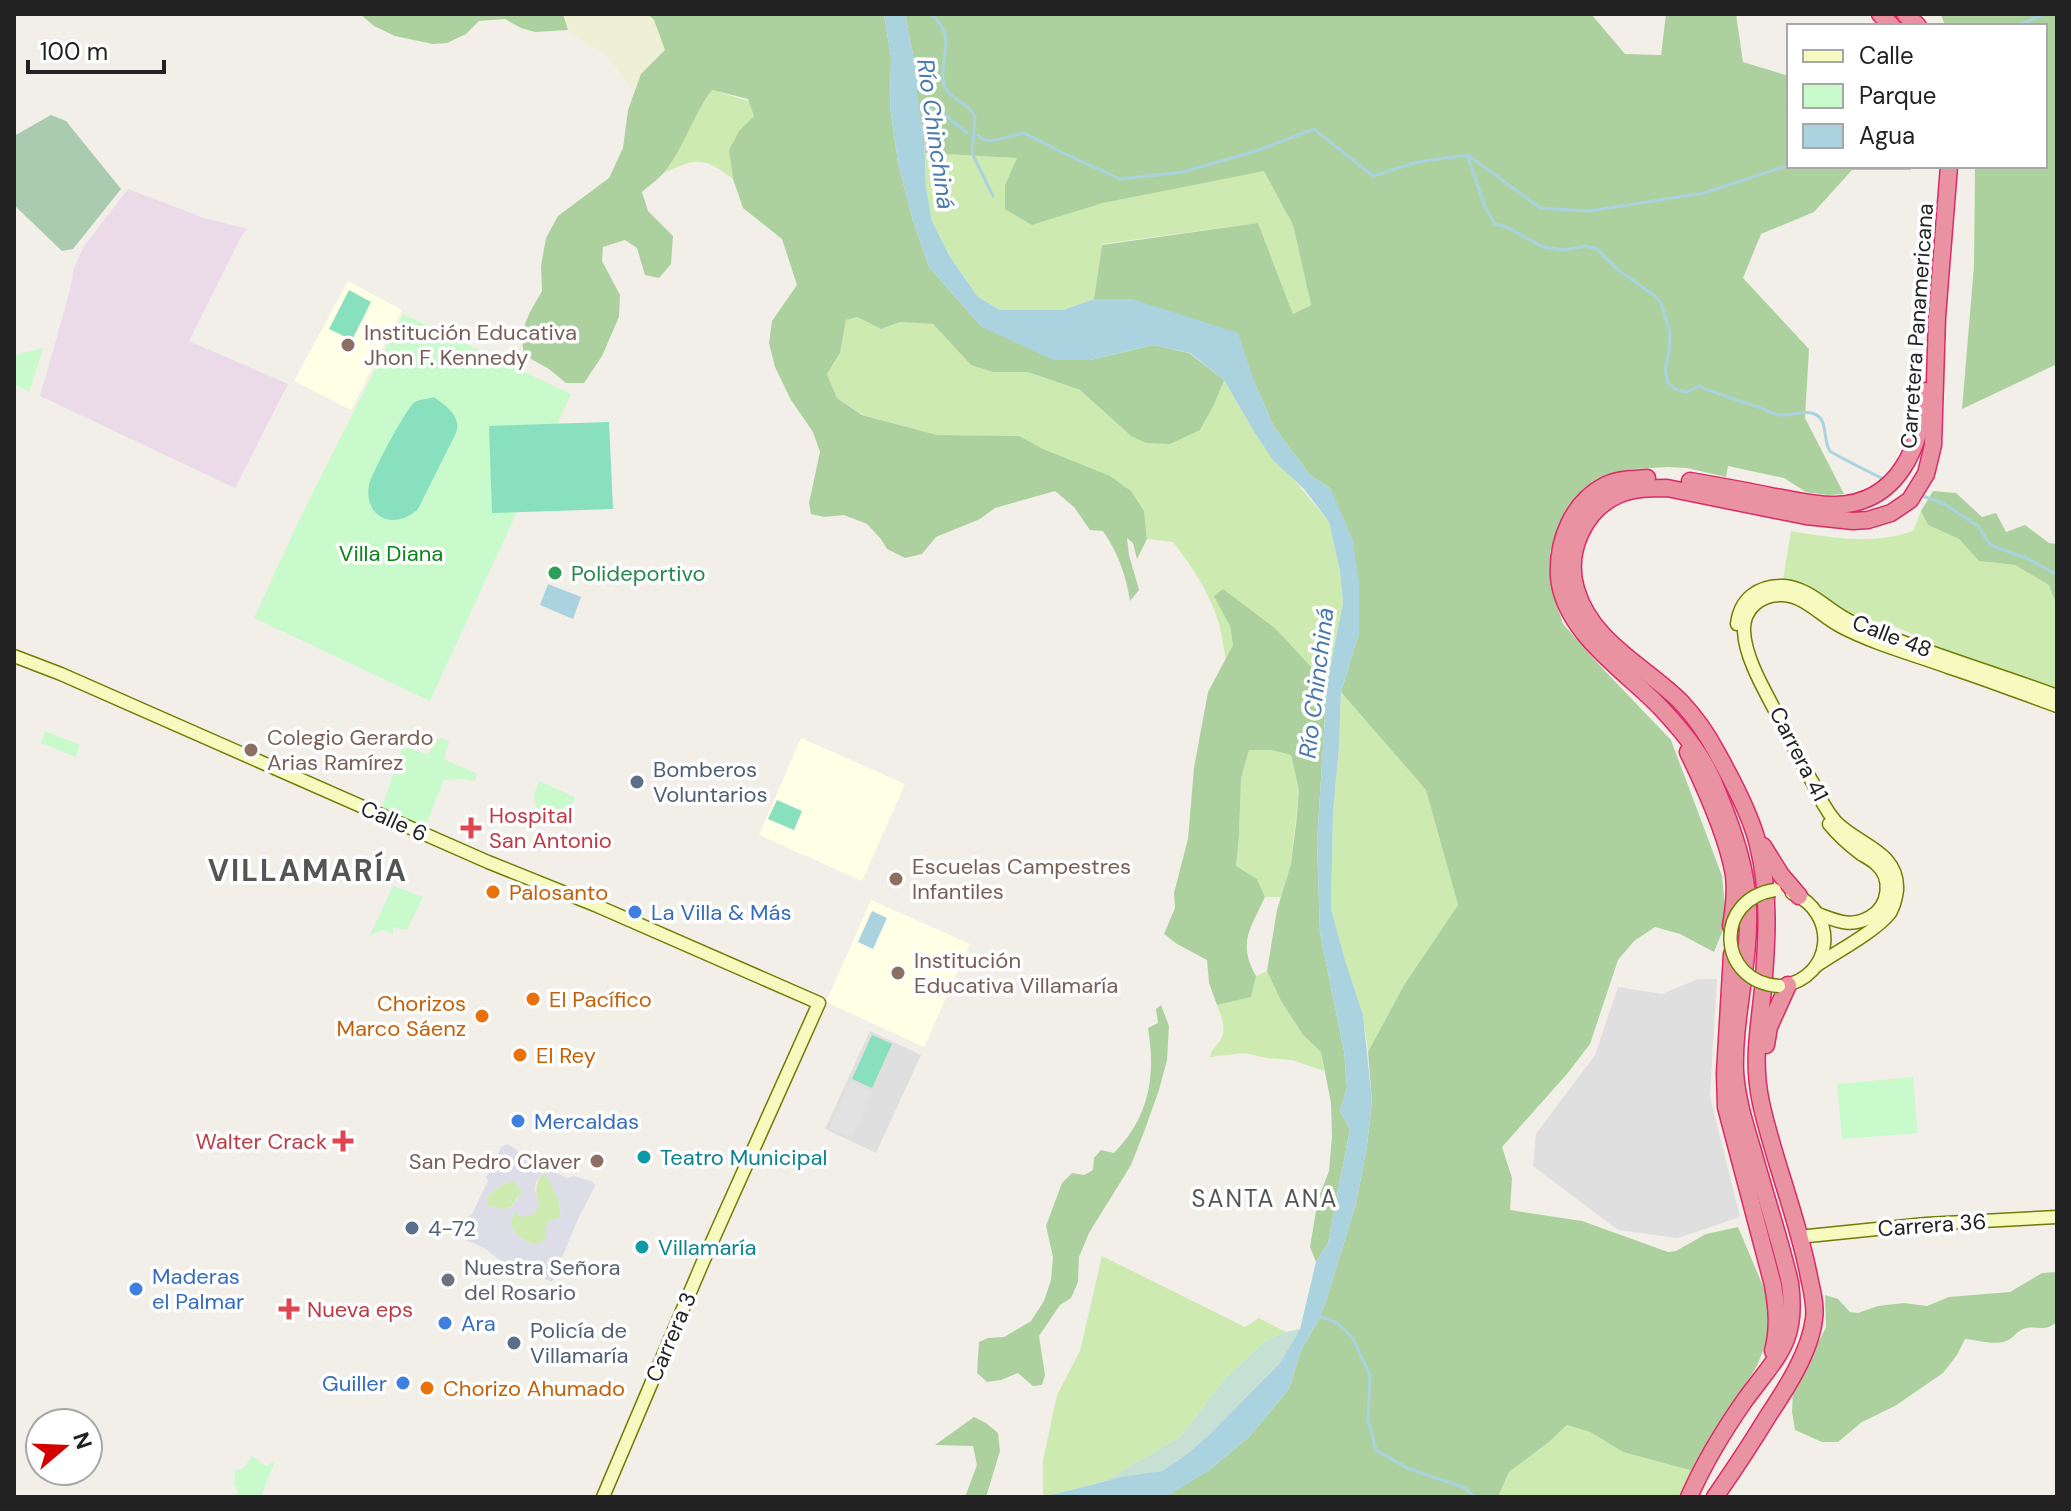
<svg xmlns="http://www.w3.org/2000/svg" width="2071" height="1511" font-family="'DM Sans',sans-serif">
<style>
.residential{fill:#e0dfdf}
.industrial{fill:#ebdbe8}
.education{fill:#ffffe5}
.farmland{fill:#eef0d5}
.grass{fill:#cdebb0}
.forest{fill:#add19e}
.wetland{fill:#c6e0d4}
.cemetery{fill:#aacbaf}
.park{fill:#c8facc}
.pitch{fill:#88e0be}
.parking{fill:#e2e2e2}
.plaza{fill:#dddde8;fill-rule:evenodd}
.water{fill:#aad3df}
.lines{fill:none;stroke-linecap:round;stroke-linejoin:round}
.stream{stroke:#aad3df;stroke-width:3}
.secondary-casing{stroke:#707d05;stroke-width:15}
.highway-casing{stroke:#dc2a67;stroke-width:19}
.secondary{stroke:#f7fabf;stroke-width:12}
.highway{stroke:#e892a2;stroke-width:16}
.secondary-bridge-casing{stroke:#707d05;stroke-width:15;stroke-linecap:butt}
.secondary-bridge{stroke:#f7fabf;stroke-width:12}
.education-dot{fill:#8d6e63;stroke:#fff;stroke-width:3}
.leisure-dot{fill:#2e9e5b;stroke:#fff;stroke-width:3}
.service-dot{fill:#5c6f8a;stroke:#fff;stroke-width:3}
.health-dot{fill:#e0444e;stroke:#fff;stroke-width:3}
.food-dot{fill:#e8710a;stroke:#fff;stroke-width:3}
.shop-dot{fill:#3f7fe0;stroke:#fff;stroke-width:3}
.culture-dot{fill:#0f9aa8;stroke:#fff;stroke-width:3}
.worship-dot{fill:#6b7280;stroke:#fff;stroke-width:3}
.labels{text-anchor:middle;dominant-baseline:central;stroke-width:7;stroke-linejoin:round;paint-order:stroke}
.street-label{font-size:22px;fill:#222;stroke:#fff}
.education-label{font-size:22px;fill:#785e54;stroke:#fff;text-anchor:start}
.park-label{font-size:22px;fill:#0c8416;stroke:#fff}
.leisure-label{font-size:22px;fill:#27864d;stroke:#fff;text-anchor:start}
.service-label{font-size:22px;fill:#4e5e75;stroke:#fff;text-anchor:start}
.health-label{font-size:22px;fill:#be3a42;stroke:#fff;text-anchor:start}
.food-label{font-size:22px;fill:#c56008;stroke:#fff;text-anchor:start}
.shop-label{font-size:22px;fill:#366cbe;stroke:#fff;text-anchor:start}
.culture-label{font-size:22px;fill:#0d838f;stroke:#fff;text-anchor:start}
.worship-label{font-size:22px;fill:#5b616d;stroke:#fff;text-anchor:start}
.water-label{font-size:24px;font-style:italic;fill:#4a7aab;stroke:#fff}
.neighbourhood-label{font-size:24px;letter-spacing:2px;fill:#555;stroke:#fff}
.district-label{font-size:30px;font-weight:bold;letter-spacing:2px;fill:#555;stroke:#fff}
</style>
<rect width="100%" height="100%" fill="#f2efe9"/>
<g class="residential">
<path d="M1698 979H1717L1710 1096 1740 1217 1678 1238 1618 1230 1533 1166 1536 1134 1595 1055 1618 987 1662 994Z"/>
<path d="M870 1031 921 1055 876 1153 825 1129Z"/>
</g>
<path class="industrial" d="M128 189 204 218 247 229 242 235 189 341 288 384 235 488 40 396 69 294 75 265 84 246Z"/>
<g class="education">
<path d="M348 281 402 310 351 410 294 381Z"/>
<path d="M801 738 905 784 862 881 759 835Z"/>
<path d="M871 900 970 944 924 1047 826 1002Z"/>
</g>
<path class="farmland" d="M563 14H648L654 20 665 50 642 74 636 89 630 86 605 53 586 44 568 30Z"/>
<g class="grass">
<path d="M712 90 752 102 754 116C729 142 728 144 733 179 705 157 696 157 664 173 682 146 693 116 712 90Z"/>
<path d="M925 153 1018 158 1005 185 1032 225 1103 203 1264 170 1293 225 1311 305 1293 314 1258 223 1102 244 1094 299 1063 310H1000L978 297 950 257 932 221 926 188Z"/>
<path d="M857 317 881 329 900 322 933 324 971 365 992 372H1028L1080 390 1131 436 1200 430 1214 405 1224 380 1253 430 1329 522 1340 571 1343 603 1327 684 1276 629 1215 596 1230 626 1233 645 1226 659C1223 646 1222 633 1218 621 1210 593 1191 565 1173 542L1147 539 1144 511 1018 436 937 435 863 415 837 398 827 374 840 353 846 320Z"/>
<path d="M1921 511 1928 525 1959 539 1979 561 2015 565 2049 585 2057 607V690L1932 645C1916 635 1899 627 1880 622 1872 620 1864 621 1856 617 1831 604 1812 585 1783 580L1791 531C1832 538 1873 545 1913 531Z"/>
<path d="M1341 692 1426 790 1458 905 1404 985 1368 1052 1363 1015 1345 960 1331 909 1333 813 1339 747Z"/>
<path d="M1249 750H1271L1291 755 1299 791 1291 864 1281 897H1265L1257 879 1236 866 1239 836 1241 779Z"/>
<path d="M1267 971 1281 1001 1303 1035 1321 1052 1324 1071 1292 1060 1267 1058 1244 1053 1210 1057C1212 1048 1216 1047 1221 1039 1227 1028 1221 1016 1217 1005L1251 997 1256 976Z"/>
<path d="M545 1173 558 1198 561 1217 552 1222 545 1240 534 1245 516 1235 510 1222 515 1213 539 1204C535 1190 534 1184 545 1173Z"/>
<path d="M516 1180 522 1194 517 1198 511 1207 502 1209 487 1205V1196L503 1184Z"/>
<path d="M1102 1256 1245 1327 1259 1318 1286 1332 1264 1342 1224 1380 1180 1437 1105 1481 1043 1497V1460L1057 1395 1080 1351Z"/>
<path d="M1567 1425 1590 1432 1623 1452 1693 1471 1681 1497H1498L1509 1472 1549 1442Z"/>
</g>
<g class="forest">
<path d="M360 14H563L568 30 535 32 521 28 505 19 479 21 466 34 447 43 433 44 395 36 374 26Z"/>
<path d="M648 14H884L891 57 890 106 898 163 913 221 929 267 982 327 1090 360 1154 345 1189 353 1224 380 1214 405 1200 430 1170 444 1146 443 1131 436 1080 390 1028 372H992L971 365 933 324 900 322 881 329 857 317 846 320 840 353 827 374 837 398 862 415 937 435 1019 436 1043 449 1110 476 1131 491 1144 511 1147 539 1137 559 1133 543 1127 538 1129 555 1139 590 1130 601C1126 575 1118 553 1103 531L1090 530 1074 507 1055 491 995 508 980 519 936 537 922 554 905 558 887 549 881 539 867 524 844 515 824 517 811 514 809 503 820 452 813 432 791 400 775 367 769 343 772 321 797 285 782 239 743 208 733 179 729 150 739 131 754 116 748 99 712 90C693 115 685 145 666 170 660 178 650 185 642 192L648 211 673 236 671 264 659 278 645 275 637 248 625 240 603 247 602 261 620 295 619 317 602 356 584 383H566L549 369 524 355 521 334 530 312 542 291 541 266 546 238 558 216 609 178 623 148 628 110 641 74 665 50 654 20Z"/>
<path d="M905 14H1591L1625 54 1661 55 1666 14H1736L1743 62 1789 76V166H1911V170H1852L1814 212 1761 234 1743 278 1809 349 1805 418 1844 494 1827 495 1806 492 1784 478 1728 466 1726 477 1687 468 1668 467 1632 469 1611 476 1564 519 1550 552 1552 589 1563 624 1604 670 1671 740 1722 876 1725 906 1723 930 1714 952 1680 934 1655 927 1634 941 1618 960 1590 1044 1567 1074 1502 1147 1512 1178 1510 1210 1582 1221 1668 1252 1676 1251 1706 1234 1738 1227 1766 1293 1769 1324 1767 1340 1757 1366 1719 1425 1693 1471 1623 1452 1590 1432 1567 1425 1549 1442 1509 1472 1498 1497H1256L1251 1495 1247 1497H1165L1209 1470 1249 1437 1289 1389 1301 1350 1317 1323 1326 1301 1356 1204 1367 1145 1372 1101 1368 1052 1404 985 1458 905 1426 790 1341 692 1359 633 1331 489 1310 475 1274 427 1255 384 1132 299H1094L1102 245 1258 223 1293 314 1311 305 1293 225 1264 171 1103 203 1032 225 1005 209V185L1017 158 925 153 924 135 916 95 918 81Z"/>
<path d="M1941 14H2057V364L1962 409 1974 266 1975 166H2045V26H1945Z"/>
<path d="M1933 491 1956 493 1982 517 1996 513 2006 532 2025 525 2049 543 2057 544V607L2049 585 2015 565 1979 561 1959 539 1928 525 1921 511Z"/>
<path d="M1223 589 1276 629 1327 684 1317 843 1320 933 1344 1051 1347 1087 1340 1111 1350 1129 1328 1243 1316 1262 1310 1247 1318 1199 1329 1171 1332 1136 1331 1103 1321 1052 1303 1035 1281 1001 1267 971 1277 910 1291 864 1296 824 1299 791 1291 755 1271 750H1249L1241 779 1239 836 1236 866 1257 879 1265 897C1251 928 1237 942 1256 976L1251 997 1217 1005 1209 983 1207 960 1177 944 1164 934 1175 908 1174 893 1188 839 1194 768 1208 692 1233 645 1230 626 1214 596Z"/>
<path d="M1161 1005 1169 1026 1167 1060 1159 1090 1144 1132 1131 1165 1089 1233 1079 1257 1078 1282 1071 1298 1060 1305 1039 1336 1045 1375 1042 1385 1033 1386 1018 1373 1001 1380 987 1382 977 1373 979 1342 988 1338 1004 1337 1031 1321 1044 1301 1051 1280 1053 1257 1046 1226 1062 1183 1072 1173 1084 1175 1093 1170 1094 1158 1101 1150 1114 1153C1149 1117 1156 1077 1148 1028L1158 1023 1156 1009Z"/>
<path d="M2057 1272V1322C2044 1332 2040 1326 2026 1328 2018 1330 2016 1335 2010 1339 1999 1347 1978 1340 1965 1339L1957 1355 1943 1373 1895 1406 1862 1422 1838 1442H1822L1795 1430 1792 1412 1793 1389 1813 1353 1826 1327 1825 1295 1838 1299 1850 1312 1858 1313 1878 1306 1904 1303 1927 1306 1949 1297 2010 1292 2042 1273Z"/>
<path d="M974 1417 986 1423 998 1433 1000 1451 986 1497H965L977 1465 973 1446 935 1445Z"/>
</g>
<path class="wetland" d="M1300 1329 1280 1363 1208 1436 1187 1454 1162 1471 1105 1481 1180 1437 1224 1380 1264 1342 1286 1332Z"/>
<path class="cemetery" d="M51 115 66 121 121 189 73 249 62 251 14 205V136Z"/>
<g class="park">
<path d="M403 314 571 394 430 701 254 618 301 516Z"/>
<path d="M43 348 29 392 14 384V355Z"/>
<path d="M45 731 80 745 76 757 41 743Z"/>
<path d="M439 738 449 741 444 759 477 774 475 781 463 779 444 780 425 827 382 807 403 746 419 752 428 754Z"/>
<path d="M539 781 575 797 565 825 538 814 534 795Z"/>
<path d="M393 886 423 897 407 930 393 927V933L382 930 370 935Z"/>
<path d="M1913 1077 1918 1133 1842 1139 1837 1084Z"/>
<path d="M252 1456 266 1466 275 1461 261 1497H236L238 1491 234 1484 235 1471 244 1468Z"/>
</g>
<g class="pitch">
<path d="M349 290 371 302 352 340 329 329Z"/>
<path d="M434 397C446 406 462 416 456 433L418 509C395 531 363 518 369 485 371 475 407 406 415 402 420 399 428 399 434 397Z"/>
<path d="M609 422 613 509 492 513 489 426Z"/>
<path d="M777 800 802 811 794 830 768 819Z"/>
<path d="M872 1035 892 1044 872 1088 852 1079Z"/>
</g>
<path class="parking" d="M851 1082 872 1092 851 1138 829 1128Z"/>
<path class="plaza" d="M507 1144 517 1150 520 1158 568 1178 574 1176 593 1182 595 1186 578 1219 552 1282 498 1259 486 1249 459 1237 458 1234 463 1221 472 1214 488 1181 486 1178 501 1147ZM545 1174 558 1198 561 1217 547 1222 545 1240 534 1245 516 1235 510 1222 515 1213 523 1217 535 1214 539 1204 535 1190 536 1182ZM515 1181 522 1193 511 1207 502 1209 487 1205V1196L503 1184Z"/>
<g class="water">
<path d="M884 14H905L918 81 917 95 924 135 926 188 932 221 950 257 978 297 1000 310H1063L1094 299H1132L1238 333 1255 384 1274 427 1310 475 1331 489 1353 540 1359 583V633L1341 692 1339 747 1333 813 1331 909 1345 960 1363 1015 1372 1101 1367 1145 1356 1204 1326 1301 1317 1323 1301 1350 1289 1389 1249 1437 1209 1470 1166 1497H1043L1122 1477 1162 1471 1187 1454 1208 1436 1280 1363 1300 1329 1316 1262 1328 1243 1350 1129 1340 1111 1347 1087 1344 1051 1320 933 1317 843 1327 684 1343 603 1340 571 1329 522 1304 489 1273 460 1253 430 1224 380 1190 353 1154 345 1090 360H1053L982 327 929 267 913 221 898 163 890 106 891 57Z"/>
<path d="M548 584 581 597 573 619 540 605Z"/>
<path d="M872 911 887 918 873 949 858 942Z"/>
</g>
<g class="lines">
<g class="stream">
<path d="M931 14C957 37 941 52 943 80 945 100 969 101 975 117L972 153 993 196"/>
<path d="M2016 26 2045 14"/>
<path d="M916 104 945 115 967 133"/>
<path d="M978 135 982 139 991 141 1024 133 1061 152 1120 179 1183 172 1256 151 1314 129 1373 176 1417 162 1468 155 1540 208 1589 211 1704 193 1789 165"/>
<path d="M1468 157 1485 207 1495 224 1507 227 1543 247 1564 250 1586 246 1597 249 1617 269 1655 296 1661 303 1670 332 1669 352 1665 371 1668 383 1677 390 1687 392 1699 386C1721 396 1742 401 1764 409 1770 412 1775 415 1781 415 1793 416 1808 408 1818 416 1828 424 1823 442 1830 451 1833 454 1879 477 1886 480"/>
<path d="M1918 494 1944 504 1978 526 1990 545 2029 559 2057 575"/>
<path d="M1320 1316 1337 1323 1352 1337 1370 1375 1368 1420 1376 1450 1407 1468 1463 1487 1475 1497"/>
</g>
<g class="secondary-casing">
<g id="secondary">
<path d="M1737 624C1740 599 1758 585 1784 586 1811 588 1830 613 1854 623 1920 651 1990 671 2057 696"/>
<path d="M14 656 61 674 488 862 595 905 819 1003 702 1264 603 1497"/>
<path d="M1818 914C1837 921 1851 928 1870 917 1889 906 1893 878 1876 864 1872 860 1866 857 1861 854 1849 845 1838 835 1829 824"/>
<path d="M1816 966C1836 952 1876 931 1890 913 1894 906 1896 898 1897 890 1899 851 1858 845 1836 822 1826 811 1820 798 1814 785 1803 766 1793 746 1783 726 1770 699 1745 661 1744 631 1743 609 1761 594 1783 595 1805 596 1822 617 1840 626 1874 644 1912 654 1948 667 1985 679 2021 693 2057 706"/>
<path d="M1782 986C1834 977 1839 913 1792 893"/>
<path d="M1808 1236 1926 1224 2057 1217"/>
</g>
</g>
<g class="highway-casing">
<g id="highway">
<path d="M1880 14 1892 26"/>
<path d="M1905 14 1918 26"/>
<path d="M1647 478C1633 479 1618 479 1606 485 1572 502 1557 541 1559 577 1564 633 1626 671 1661 708 1686 735 1705 758 1718 793 1733 830 1747 869 1748 909 1750 964 1733 1018 1735 1072 1737 1101 1746 1128 1754 1155 1766 1198 1780 1240 1790 1283 1798 1342 1777 1356 1745 1400 1724 1430 1704 1463 1689 1497"/>
<path d="M1690 481C1719 486 1747 491 1775 497 1795 500 1816 506 1836 505 1899 503 1922 445 1925 391"/>
<path d="M1688 752C1704 785 1728 839 1734 875 1736 892 1734 909 1731 926"/>
<path d="M1763 846 1781 875 1799 896"/>
<path d="M1732 954 1725 1073 1726 1107 1773 1285C1777 1308 1779 1328 1773 1351"/>
<path d="M1766 1045 1769 1027 1788 985"/>
<path d="M1715 1497C1733 1471 1751 1444 1768 1416 1786 1389 1810 1352 1814 1319 1816 1305 1812 1291 1809 1277 1798 1218 1774 1162 1761 1103 1752 1061 1759 1030 1763 989 1767 941 1770 892 1758 845 1752 818 1730 776 1716 751 1707 734 1695 717 1681 702 1645 666 1591 642 1576 589 1565 552 1584 509 1620 494 1635 488 1651 488 1667 488L1806 516 1853 521 1868 520 1891 513 1910 500 1926 474 1933 445 1937 317 1949 166"/>
</g>
</g>
<use href="#secondary" class="secondary"/>
<use href="#highway" class="highway"/>
<g class="secondary-bridge-casing">
<path id="secondary-bridge" d="M1775 890C1713 899 1717 982 1779 986"/>
</g>
<use href="#secondary-bridge" class="secondary-bridge"/>
</g>
<g class="education-dot">
<circle cx="348" cy="345" r="8"/>
<circle cx="251" cy="750" r="8"/>
<circle cx="896" cy="879" r="8"/>
<circle cx="898" cy="973" r="8"/>
<circle cx="597" cy="1161" r="8"/>
</g>
<circle class="leisure-dot" cx="555" cy="573" r="8"/>
<g class="service-dot">
<circle cx="637" cy="782" r="8"/>
<circle cx="412" cy="1228" r="8"/>
<circle cx="514" cy="1343" r="8"/>
</g>
<g class="health-dot">
<path d="M467 816h8v8h8v8h-8v8h-8v-8h-8v-8h8z"/>
<path d="M339 1129h8v8h8v8h-8v8h-8v-8h-8v-8h8z"/>
<path d="M285 1297h8v8h8v8h-8v8h-8v-8h-8v-8h8z"/>
</g>
<g class="food-dot">
<circle cx="493" cy="892" r="8"/>
<circle cx="533" cy="999" r="8"/>
<circle cx="482" cy="1016" r="8"/>
<circle cx="520" cy="1055" r="8"/>
<circle cx="427" cy="1388" r="8"/>
</g>
<g class="shop-dot">
<circle cx="635" cy="912" r="8"/>
<circle cx="518" cy="1121" r="8"/>
<circle cx="136" cy="1289" r="8"/>
<circle cx="445" cy="1323" r="8"/>
<circle cx="403" cy="1383" r="8"/>
</g>
<g class="culture-dot">
<circle cx="644" cy="1157" r="8"/>
<circle cx="642" cy="1247" r="8"/>
</g>
<circle class="worship-dot" cx="448" cy="1280" r="8"/>
<g class="labels">
<g class="street-label">
<text transform="translate(1917 326) rotate(-86)">Carretera Panamericana</text>
<text transform="translate(1892 636) rotate(21)">Calle 48</text>
<text transform="translate(1799 754) rotate(63)">Carrera 41</text>
<text transform="translate(394 821) rotate(24)">Calle 6</text>
<text transform="translate(1932 1225) rotate(-4)">Carrera 36</text>
<text transform="translate(671 1337) rotate(-67)">Carrera 3</text>
</g>
<g class="education-label">
<text x="364" y="332">Institución Educativa<tspan x="364" dy="25">Jhon F. Kennedy</tspan></text>
<text x="267" y="737">Colegio Gerardo<tspan x="267" dy="25">Arias Ramírez</tspan></text>
<text x="912" y="866">Escuelas Campestres<tspan x="912" dy="25">Infantiles</tspan></text>
<text x="914" y="960">Institución<tspan x="914" dy="25">Educativa Villamaría</tspan></text>
<text x="581" y="1161" text-anchor="end">San Pedro Claver</text>
</g>
<g class="park-label">
<text x="391" y="553">Villa Diana</text>
</g>
<g class="leisure-label">
<text x="571" y="573">Polideportivo</text>
</g>
<g class="service-label">
<text x="653" y="769">Bomberos<tspan x="653" dy="25">Voluntarios</tspan></text>
<text x="428" y="1228">4-72</text>
<text x="530" y="1330">Policía de<tspan x="530" dy="25">Villamaría</tspan></text>
</g>
<g class="health-label">
<text x="489" y="815">Hospital<tspan x="489" dy="25">San Antonio</tspan></text>
<text x="327" y="1141" text-anchor="end">Walter Crack</text>
<text x="307" y="1309">Nueva eps</text>
</g>
<g class="food-label">
<text x="509" y="892">Palosanto</text>
<text x="549" y="999">El Pacífico</text>
<text x="466" y="1003" text-anchor="end">Chorizos<tspan x="466" dy="25">Marco Sáenz</tspan></text>
<text x="536" y="1055">El Rey</text>
<text x="443" y="1388">Chorizo Ahumado</text>
</g>
<g class="shop-label">
<text x="651" y="912">La Villa &amp; Más</text>
<text x="534" y="1121">Mercaldas</text>
<text x="152" y="1276">Maderas<tspan x="152" dy="25">el Palmar</tspan></text>
<text x="461" y="1323">Ara</text>
<text x="387" y="1383" text-anchor="end">Guiller</text>
</g>
<g class="culture-label">
<text x="660" y="1157">Teatro Municipal</text>
<text x="658" y="1247">Villamaría</text>
</g>
<g class="worship-label">
<text x="464" y="1267">Nuestra Señora<tspan x="464" dy="25">del Rosario</tspan></text>
</g>
<g class="water-label">
<text transform="translate(936 134) rotate(82)">Río Chinchiná</text>
<text transform="translate(1316 683) rotate(-83)">Río Chinchiná</text>
</g>
<g class="neighbourhood-label">
<text x="1265" y="1198">SANTA ANA</text>
</g>
<g class="district-label">
<text x="308" y="870">VILLAMARÍA</text>
</g>
</g>
<rect width="2071" height="1511" fill="none" stroke="#222222" stroke-width="32"/>
<rect x="1787" y="24" width="260" height="144" fill="#ffffff" stroke="#a7a7a7" stroke-width="2"/>
<rect x="1803" y="50" width="40" height="12" fill="#f7fabf" stroke="#a7a7a7" stroke-width="2"/>
<text x="1859" y="64" font-size="24" fill="#222222">Calle</text>
<rect x="1803" y="84" width="40" height="24" fill="#c8facc" stroke="#a7a7a7" stroke-width="2"/>
<text x="1859" y="104" font-size="24" fill="#222222">Parque</text>
<rect x="1803" y="124" width="40" height="24" fill="#aad3df" stroke="#a7a7a7" stroke-width="2"/>
<text x="1859" y="144" font-size="24" fill="#222222">Agua</text>
<g transform="translate(64 1447) rotate(71)"><circle r="38" fill="#ffffff" stroke="#a7a7a7" stroke-width="2"/>
<path d="M0-6L14 30L0 20L-14 30Z" fill="#d40000"/>
<text y="-12" font-size="22" font-weight="bold" text-anchor="middle" fill="#222222">N</text>
</g>
<path d="M28 60v12h136v-12" fill="none" stroke="#222222" stroke-width="4"/>
<text x="40" y="60" font-size="24" fill="#222222" stroke="#ffffff" stroke-width="6" paint-order="stroke">100 m</text>
</svg>
